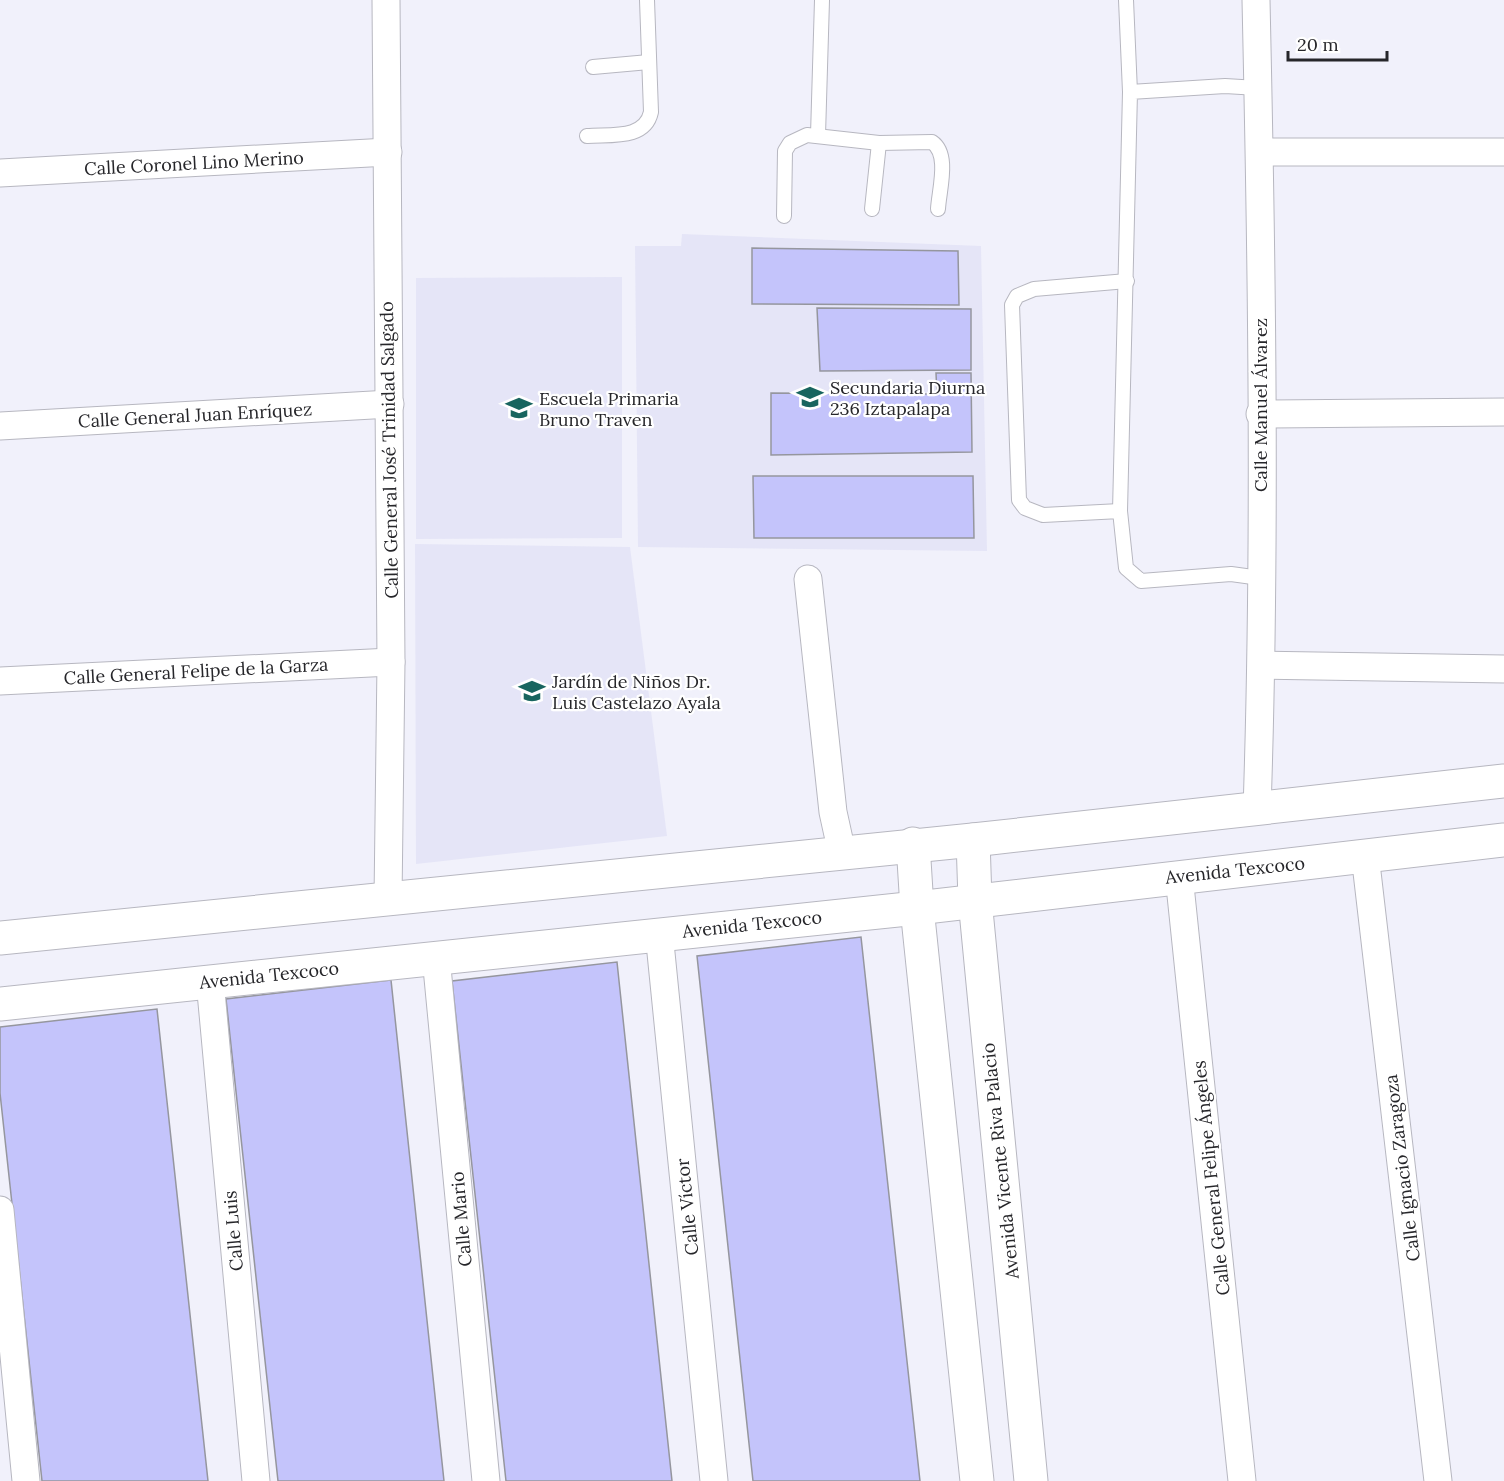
<svg xmlns="http://www.w3.org/2000/svg" width="1504" height="1481" font-family="Lora,serif">
<style>
.built{fill:#e5e5f7}
.building{fill:#c4c4fb;stroke:#95969e;stroke-width:1.5}
.lines{fill:none;stroke-linecap:round;stroke-linejoin:round}
.lane-casing{stroke:#b7b7c0;stroke-width:16}
.street-casing{stroke:#b7b7c0;stroke-width:29}
.secondary-casing{stroke:#b7b7c0;stroke-width:35}
.lane{stroke:#fff;stroke-width:14}
.street{stroke:#fff;stroke-width:27}
.secondary{stroke:#fff;stroke-width:33}
.labels{text-anchor:middle;dominant-baseline:central;stroke-width:4.5;stroke-linejoin:round;paint-order:stroke}
.street-label{font-size:18px;fill:#26262a;stroke:#fff}
.poi-label{font-size:18px;fill:#26262a;stroke:#fff;text-anchor:start}
</style>
<rect width="100%" height="100%" fill="#f1f1fb"/>
<g class="built">
<path d="M682 234 981 246 987 551 638 547 635 246H681Z"/>
<path d="M622 277V538L416 539V278Z"/>
<path d="M415 544 630 547 667 836 416 864Z"/>
</g>
<g class="building">
<path d="M752 248 958 251 959 305 752 304Z"/>
<path d="M817 308 971 309V370L820 371Z"/>
<path d="M936 373H971L972 452 771 455V393L937 394Z"/>
<path d="M753 476H973L974 538H754Z"/>
<path d="M861 937 920 1481H753L697 956Z"/>
<path d="M617 962 672 1481H506L452 981Z"/>
<path d="M391 980 444 1481H278L226 999Z"/>
<path d="M157 1009 208 1481H42L0 1093V1027Z"/>
</g>
<g class="lines">
<g class="lane-casing">
<g id="lane">
<path d="M1126 0 1130 92"/>
<path d="M593 67 649 62"/>
<path d="M818 135 822 0"/>
<path d="M587 136C610 134 645 140 651 112L647 0"/>
<path d="M872 209 879 143"/>
<path d="M784 216 785 151 790 143 807 135 879 143 932 142C950 154 939 190 938 209"/>
<path d="M1127 281 1034 289 1017 296 1012 305 1019 500 1025 508 1043 515 1120 511 1126 568 1141 581 1231 574 1260 578"/>
<path d="M1120 511 1130 92 1225 86 1258 88"/>
</g>
</g>
<g class="street-casing">
<g id="street">
<path d="M386 0 391 662 388 900"/>
<path d="M1256 0C1262 270 1266 540 1257 810"/>
<path d="M1260 152H1504"/>
<path d="M0 173 388 152"/>
<path d="M1260 414 1504 412"/>
<path d="M0 426 390 404"/>
<path d="M808 579 833 812 842 853"/>
<path d="M1262 665 1504 669"/>
<path d="M0 681 391 662"/>
<path d="M1365 855 1438 1481"/>
<path d="M1179 876 1242 1481"/>
<path d="M659 933 714 1481"/>
<path d="M436 957 486 1481"/>
<path d="M210 981 256 1481"/>
<path d="M0 1210 26 1481"/>
</g>
</g>
<g class="secondary-casing">
<g id="secondary">
<path d="M973 840 975 900 1031 1481"/>
<path d="M913 844 917 908 977 1481"/>
<path d="M0 938 973 840 1504 781"/>
<path d="M0 1004 917 908 1504 840"/>
</g>
</g>
<use href="#lane" class="lane"/>
<use href="#street" class="street"/>
<use href="#secondary" class="secondary"/>
</g>
<defs>
<g id="school-bare" transform="scale(2.07)"><path d="M0-5L7-2L0 1L-7-2ZM-4 1L0 2.5L4 1V4Q0 6-4 4Z" fill="#18655f" stroke="#fff" stroke-width="2.5" paint-order="stroke"/></g>
</defs>
<g fill-rule="evenodd">
<use href="#school-bare" x="810" y="397"/>
<use href="#school-bare" x="519" y="408"/>
<use href="#school-bare" x="532" y="691"/>
</g>
<g class="labels">
<g class="street-label">
<text transform="translate(194 163) rotate(-3)">Calle Coronel Lino Merino</text>
<text transform="translate(1260 405) rotate(-90)">Calle Manuel Álvarez</text>
<text transform="translate(195 415) rotate(-3)">Calle General Juan Enríquez</text>
<text transform="translate(389 450) rotate(-91)">Calle General José Trinidad Salgado</text>
<text transform="translate(196 671) rotate(-3)">Calle General Felipe de la Garza</text>
<text transform="translate(1235 870) rotate(-6)">Avenida Texcoco</text>
<text transform="translate(752 924) rotate(-6)">Avenida Texcoco</text>
<text transform="translate(269 975) rotate(-6)">Avenida Texcoco</text>
<text transform="translate(1000 1161) rotate(-96)">Avenida Vicente Riva Palacio</text>
<text transform="translate(1402 1168) rotate(-97)">Calle Ignacio Zaragoza</text>
<text transform="translate(1211 1178) rotate(-96)">Calle General Felipe Ángeles</text>
<text transform="translate(687 1207) rotate(-96)">Calle Víctor</text>
<text transform="translate(461 1219) rotate(-95)">Calle Mario</text>
<text transform="translate(233 1231) rotate(-95)">Calle Luis</text>
</g>
<g class="poi-label">
<text x="830" y="387">Secundaria Diurna<tspan x="830" dy="21">236 Iztapalapa</tspan></text>
<text x="539" y="398">Escuela Primaria<tspan x="539" dy="21">Bruno Traven</tspan></text>
<text x="552" y="681">Jardín de Niños Dr.<tspan x="552" dy="21">Luis Castelazo Ayala</tspan></text>
</g>
</g>
<path d="M1288 51v9h99v-9" fill="none" stroke="#26262a" stroke-width="3"/>
<text x="1297" y="51" font-size="18" fill="#26262a" stroke="#ffffff" stroke-width="4.5" paint-order="stroke">20 m</text>
</svg>
